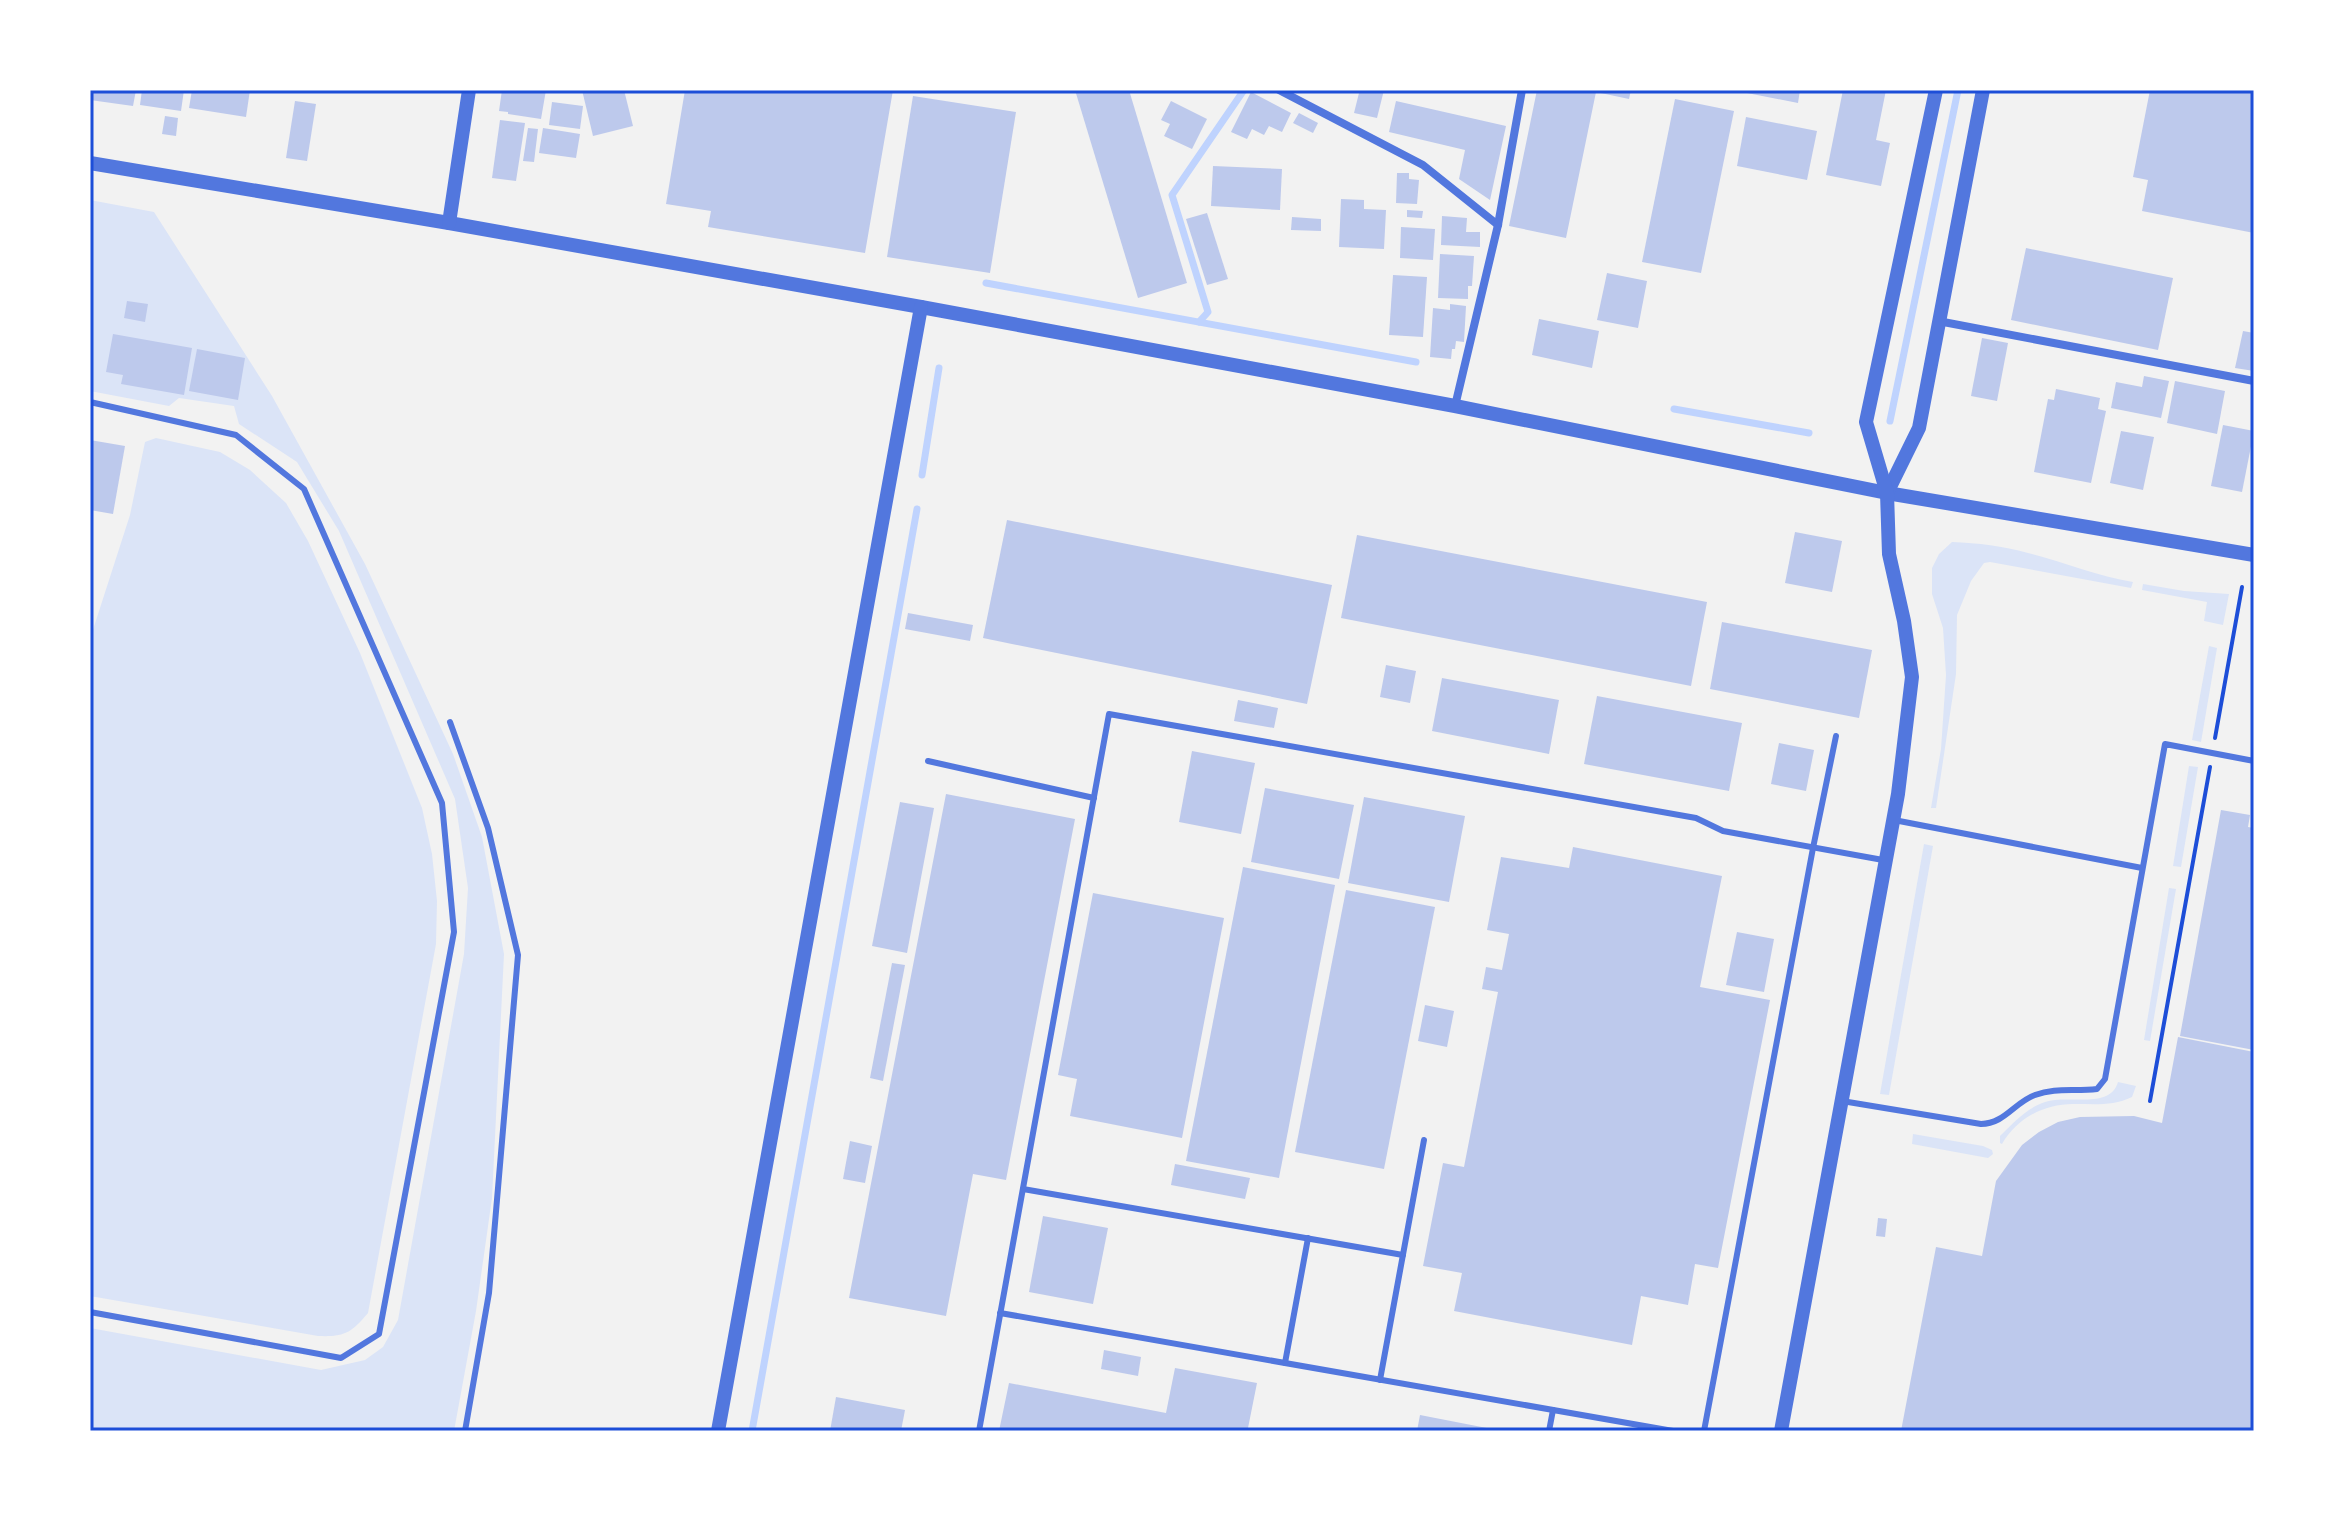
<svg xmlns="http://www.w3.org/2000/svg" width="2344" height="1521" font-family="'Space Grotesk',sans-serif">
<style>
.green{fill:#dbe4f7}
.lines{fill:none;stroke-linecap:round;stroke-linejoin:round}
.stream{stroke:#bfd3fe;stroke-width:7}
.building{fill:#bdc9ec}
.path{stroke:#1d4ed8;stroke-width:4}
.service{stroke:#5277de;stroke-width:6}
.minor{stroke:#5277de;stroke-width:8}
.tertiary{stroke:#5277de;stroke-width:14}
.neatline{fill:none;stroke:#1d4ed8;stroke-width:3}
</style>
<rect width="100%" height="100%" fill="#f2f2f2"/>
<g class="green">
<path d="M90 200 154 212 272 396 365 564 453 754 482 837 504 954 492 1198 476 1311 454 1431H90V1328L321 1370 365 1360 383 1347 398 1320 464 954 468 888 455 799 339 531 297 462 239 424 234 406 179 398 169 406 90 391V305L93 290 90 289Z"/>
<path d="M156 438 220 452 250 470 286 503 308 541 360 653 422 808 432 854 437 901 436 944 368 1313C351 1333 345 1337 318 1336L90 1296V639L130 515 145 442Z"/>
<path d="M1952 542C1978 543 2003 546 2028 553 2063 562 2097 576 2133 582L2131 588 1990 562 1984 563 1971 581 1957 615 1956 674 1936 808H1931L1941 749 1946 675 1943 628 1932 594V568L1939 554Z"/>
<path d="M2143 584 2184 591 2229 594 2223 625 2204 621 2207 602 2142 590Z"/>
<path d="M2209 646 2217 648 2201 742 2192 740Z"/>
<path d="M2189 766 2198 767 2181 867 2173 866Z"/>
<path d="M1924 844 1933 846 1889 1095 1880 1094Z"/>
<path d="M2169 888 2176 889 2150 1041 2144 1040Z"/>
<path d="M2118 1082 2136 1086 2132 1097C2114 1106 2096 1104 2076 1104 2045 1103 2017 1118 2002 1144L2000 1143V1136C2014 1122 2027 1108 2045 1102 2068 1094 2110 1110 2118 1082Z"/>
<path d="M1913 1134 1983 1146 1992 1150 1993 1154 1988 1158 1912 1144Z"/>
</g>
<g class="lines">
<g class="stream">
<path d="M986 283 1416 362"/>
<path d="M1199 322 1208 312 1172 195 1244 90"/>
<path d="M1674 409 1809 433"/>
<path d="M1890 421 1958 90"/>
<path d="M922 475 939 368"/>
<path d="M752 1431 917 509"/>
</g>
</g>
<g class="building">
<path d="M90 90H136L133 106 90 100Z"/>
<path d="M142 90H184L181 111 140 105Z"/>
<path d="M192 90H250L246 117 189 108Z"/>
<path d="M502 90H546L541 119 508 114V112L499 111Z"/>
<path d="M582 90H624L633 126 593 136Z"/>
<path d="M685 90H893L865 253 708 227 711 211 666 204Z"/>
<path d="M1075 90H1129L1187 283 1138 298Z"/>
<path d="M1351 90H1384L1377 118 1354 113 1359 93Z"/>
<path d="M1537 90H1631L1629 99 1596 92 1566 238 1509 226Z"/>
<path d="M1747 90H1800L1798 103 1747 93Z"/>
<path d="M1843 90H1886L1876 140 1890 143 1881 186 1826 175Z"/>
<path d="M2150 90H2254V233L2142 211 2148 180 2133 177Z"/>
<path d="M1251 92 1291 113 1282 132 1269 126 1264 135 1252 129 1247 139 1231 132Z"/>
<path d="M913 96 1016 112 990 273 887 257Z"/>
<path d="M1675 99 1734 111 1701 273 1642 262Z"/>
<path d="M295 101 316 104 307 161 286 158Z"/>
<path d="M1171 101 1207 119 1192 149 1164 136 1170 124 1161 120Z"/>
<path d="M1396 101 1506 126 1490 200 1459 179 1465 150 1389 132Z"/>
<path d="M552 102 583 106 580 129 549 125Z"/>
<path d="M1299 113 1318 123 1313 133 1293 123Z"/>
<path d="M165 116 178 118 176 136 162 134Z"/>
<path d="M1746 117 1817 131 1807 180 1737 166Z"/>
<path d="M500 120 525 123 516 181 492 178Z"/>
<path d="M528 128 538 129 534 162 523 161Z"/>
<path d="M543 128 580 134 576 158 539 153Z"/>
<path d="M1213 166 1282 169 1280 210 1211 206Z"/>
<path d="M1397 173H1409V179L1419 180 1417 204 1396 203Z"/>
<path d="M1341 199 1364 200V209L1386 210 1384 249 1339 247Z"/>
<path d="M1407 210 1423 211 1422 218 1407 217Z"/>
<path d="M1207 213 1228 279 1207 285 1186 219Z"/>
<path d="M1442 216 1467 218 1466 232H1480V247L1441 245Z"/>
<path d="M1292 217 1321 219V231L1291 230Z"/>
<path d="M1401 227 1435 229 1433 260 1400 258Z"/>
<path d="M2026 248 2173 278 2158 350 2011 320Z"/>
<path d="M1440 254 1474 256 1472 286H1468V299L1438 298Z"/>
<path d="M1607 273 1647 281 1638 328 1597 320Z"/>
<path d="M1393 275 1427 277 1423 337 1389 335Z"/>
<path d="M127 301 148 304 145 322 124 318Z"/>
<path d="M1450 304 1466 306 1464 342 1456 341 1455 349H1452L1451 359 1430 357 1433 308 1450 310Z"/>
<path d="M1539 319 1599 331 1592 368 1532 355Z"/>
<path d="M2243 331 2254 333V371L2235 368Z"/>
<path d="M113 334 192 348 184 395 121 384 123 375 106 372Z"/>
<path d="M1982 338 2008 343 1997 401 1971 396Z"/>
<path d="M197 349 245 358 238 400 189 391Z"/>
<path d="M2144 376 2169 381 2161 418 2111 408 2116 382 2142 387Z"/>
<path d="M2175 381 2225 391 2217 434 2167 423Z"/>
<path d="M2056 389 2100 398 2098 409 2106 411 2091 483 2034 472 2048 399 2054 400Z"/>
<path d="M2223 425 2254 431 2242 492 2211 486Z"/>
<path d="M2121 431 2154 437 2143 490 2110 483Z"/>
<path d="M90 440 125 446 113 514 90 510Z"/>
<path d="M1007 520 1332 585 1307 704 983 638Z"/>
<path d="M1795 532 1842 541 1832 592 1785 583Z"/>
<path d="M1357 535 1707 602 1691 686 1341 618Z"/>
<path d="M908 613 973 625 970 641 905 629Z"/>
<path d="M1722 622 1872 650 1859 718 1710 689Z"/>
<path d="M1386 665 1416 671 1410 703 1380 697Z"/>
<path d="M1442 678 1559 700 1549 754 1432 731Z"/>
<path d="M1597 696 1742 723 1729 791 1584 764Z"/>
<path d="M1238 700 1278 708 1274 728 1234 721Z"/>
<path d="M1779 743 1814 750 1806 791 1771 784Z"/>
<path d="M1192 751 1255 763 1241 834 1179 822Z"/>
<path d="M1265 788 1354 805 1339 879 1251 862Z"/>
<path d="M946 794 1075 819 1006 1180 973 1174 946 1316 849 1298Z"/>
<path d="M1364 797 1465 816 1449 902 1348 883Z"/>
<path d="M900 802 934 808 907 953 872 946Z"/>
<path d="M2221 810 2250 815 2248 827 2254 828V1050L2180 1036Z"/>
<path d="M1573 847 1722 876 1700 987 1770 1000 1718 1268 1695 1264 1688 1305 1641 1296 1632 1345 1454 1311 1462 1273 1423 1266 1443 1163 1464 1167 1498 992 1482 989 1486 967 1502 970 1509 934 1487 930 1501 857 1569 868Z"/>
<path d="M1243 867 1335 885 1279 1178 1186 1161Z"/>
<path d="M1346 890 1435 907 1384 1169 1295 1152Z"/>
<path d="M1093 893 1224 918 1182 1138 1070 1116 1077 1079 1058 1075Z"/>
<path d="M1737 932 1774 939 1764 992 1726 985Z"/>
<path d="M892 963 905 965 883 1081 870 1078Z"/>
<path d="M1425 1005 1454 1011 1447 1047 1418 1041Z"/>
<path d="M2178 1037 2254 1052V1431H1901L1936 1247 1982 1256 1996 1181 2022 1145 2039 1132 2058 1122 2080 1117 2134 1116 2162 1123Z"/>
<path d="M850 1141 872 1146 865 1183 843 1179Z"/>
<path d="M1175 1164 1250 1178 1245 1199 1171 1185Z"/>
<path d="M1043 1216 1108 1228 1093 1304 1029 1292Z"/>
<path d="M1878 1218 1887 1219 1885 1237 1876 1236Z"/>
<path d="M1104 1350 1141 1357 1138 1376 1101 1369Z"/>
<path d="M1175 1368 1257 1383 1248 1428 1256 1431H999L1009 1383 1166 1413Z"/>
<path d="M836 1397 905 1410 901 1431H830Z"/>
<path d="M1420 1415 1497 1430V1431H1417Z"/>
</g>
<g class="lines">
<g class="path">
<path d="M2215 738 2242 587"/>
<path d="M2150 1101 2210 767"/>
</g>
<g class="service">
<path d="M90 402 236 435 304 489 442 803 454 932 379 1334 341 1358 90 1312"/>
<path d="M450 722 488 828 518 955 489 1293 465 1431"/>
<path d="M928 761 1094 798"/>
<path d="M1894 820 2142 868"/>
<path d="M1842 1101 1981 1124C2004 1124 2015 1102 2035 1095 2056 1087 2075 1092 2097 1089L2105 1079 2165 744 2254 761"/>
<path d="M1023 1189 1403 1255"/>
<path d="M1000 1313 1673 1431"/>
<path d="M1285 1363 1308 1238"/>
<path d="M1380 1380 1424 1140"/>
<path d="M979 1431 1109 714 1696 818 1723 831 1883 860"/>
<path d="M1549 1431 1553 1410"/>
<path d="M1704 1431 1813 848 1836 736"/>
</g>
<g class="minor">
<path d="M1279 90 1423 165 1498 225"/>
<path d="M1938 321 2254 381"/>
<path d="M1455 406 1498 225 1522 90"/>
</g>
<g class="tertiary">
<path d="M90 163 449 223 921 307 1455 406 1887 493 2254 555"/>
<path d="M449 223 469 90"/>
<path d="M1887 493 1919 428 1983 90"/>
<path d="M718 1431 921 307"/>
<path d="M1781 1431 1898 794 1912 677 1904 621 1889 554 1887 493 1866 422 1936 90"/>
</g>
</g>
<rect width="2344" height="1521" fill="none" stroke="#ffffff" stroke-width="184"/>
<rect x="92" y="92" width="2160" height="1337" class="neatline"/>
</svg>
